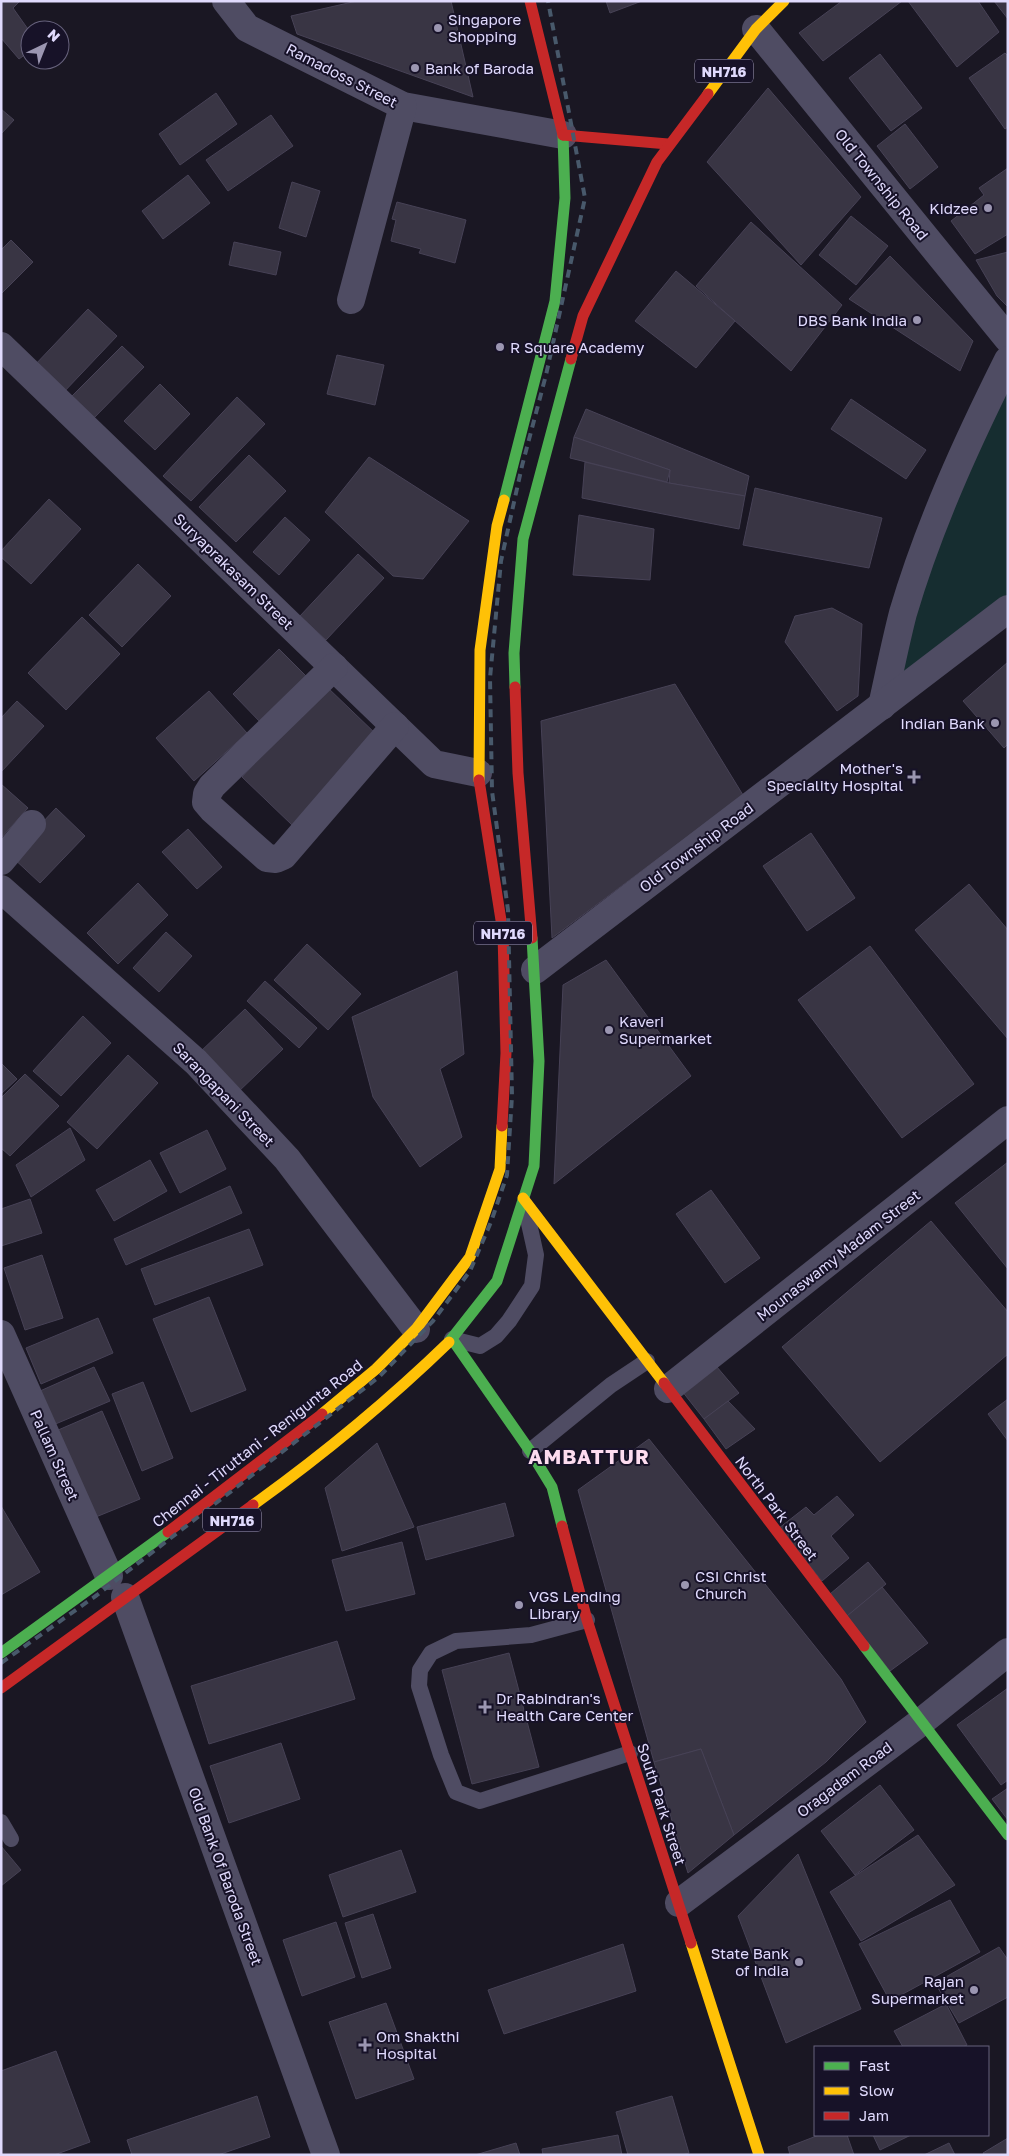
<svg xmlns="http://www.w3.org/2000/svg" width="1009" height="2156" font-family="'Golos Text',sans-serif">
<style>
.green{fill:#162d30}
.building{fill:#393544;stroke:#474256}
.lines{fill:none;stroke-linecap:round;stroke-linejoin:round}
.lane{stroke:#4f4c63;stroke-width:16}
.street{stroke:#4f4c63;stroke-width:28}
.fast{stroke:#4caf50;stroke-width:11}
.slow{stroke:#ffc107;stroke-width:11}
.jam{stroke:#c62828;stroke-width:11}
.rail{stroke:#48596b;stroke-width:4;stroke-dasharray:8 6;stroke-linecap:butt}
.poi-dot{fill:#9b96b1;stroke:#171228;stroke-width:2}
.labels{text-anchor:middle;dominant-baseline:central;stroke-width:4;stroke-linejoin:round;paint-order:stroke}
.shield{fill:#171228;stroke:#a49ebd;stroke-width:1}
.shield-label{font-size:14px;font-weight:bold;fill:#e0dafd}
.poi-label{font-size:15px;fill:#e0dafd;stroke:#171228;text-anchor:start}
.street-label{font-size:15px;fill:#e0dafd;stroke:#171228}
.district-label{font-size:20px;font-weight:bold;letter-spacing:1px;fill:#fddcef;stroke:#171228}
</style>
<rect width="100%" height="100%" fill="#1a1723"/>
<path class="green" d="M1008 380V597L896 678 912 609Z"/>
<g class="building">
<path d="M1 1H20L13 8 30 32V51L19 59 1 38Z"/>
<path d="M357 1H451L473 97 297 34 291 16Z"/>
<path d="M606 1H642L610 13Z"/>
<path d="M842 1H902L823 61 799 33Z"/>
<path d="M908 1H978L999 32 957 67Z"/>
<path d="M994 1H1008V19Z"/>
<path d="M1005 53 1008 56V127L1005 129 969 78Z"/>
<path d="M880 54 922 108 891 131 849 78Z"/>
<path d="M768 88 861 197 801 265 707 162Z"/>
<path d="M216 93 237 124 180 165 159 134Z"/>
<path d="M1 109 14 120 1 134Z"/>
<path d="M271 115 293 146 228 191 206 160Z"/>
<path d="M905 124 938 167 910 189 877 146Z"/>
<path d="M1008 168V234L975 254 951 221 984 195 979 188Z"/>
<path d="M188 175 210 203 163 239 142 211Z"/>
<path d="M292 182 320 191 306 237 279 228Z"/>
<path d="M397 202 466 220 455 263 419 253 421 249 391 241 396 220 392 219Z"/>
<path d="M851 216 888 246 856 285 819 255Z"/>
<path d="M751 222 842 305 791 371 696 286Z"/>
<path d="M11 240 33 262 1 294V250Z"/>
<path d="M234 242 281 252 276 275 229 265Z"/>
<path d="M1008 252V307L997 296 976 260Z"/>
<path d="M890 256 973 341 960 371 849 299Z"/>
<path d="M676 271 735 321 696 368 635 321Z"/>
<path d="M88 309 117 336 62 394 33 367Z"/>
<path d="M122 346 144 367 91 421 69 399Z"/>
<path d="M337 355 384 365 375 405 327 394Z"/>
<path d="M160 384 190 414 155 450 124 421Z"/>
<path d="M237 397 265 424 191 501 163 476Z"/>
<path d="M851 399 926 450 906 479 831 429Z"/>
<path d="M586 409 749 476 745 496 669 483 670 470 574 437Z"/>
<path d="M574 437 670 470 667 482 570 458Z"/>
<path d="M249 455 286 491 236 542 199 507Z"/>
<path d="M369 457 469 521 423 579 393 576 325 512Z"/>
<path d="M585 462 669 483 745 496 739 529 582 498Z"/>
<path d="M755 488 882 518 869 568 743 545Z"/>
<path d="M49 499 81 529 31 584 1 557V551Z"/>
<path d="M579 515 654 529 650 580 573 575Z"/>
<path d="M285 517 310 540 279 575 253 552Z"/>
<path d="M358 554 384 578 326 640 300 616Z"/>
<path d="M138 564 171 596 122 647 89 615Z"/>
<path d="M832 608 862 624 858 696 837 711 785 642 795 616Z"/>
<path d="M82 617 120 654 66 710 28 673Z"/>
<path d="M279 649 309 679 262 724 233 694Z"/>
<path d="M1008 662V744L1004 748 963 701Z"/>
<path d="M675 684 743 795 552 938 541 721Z"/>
<path d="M326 686 378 736 292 825 242 777Z"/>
<path d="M209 691 247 733 194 781 156 738Z"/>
<path d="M17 701 44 726 1 772V718Z"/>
<path d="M1 784 28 808 1 838Z"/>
<path d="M56 808 85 836 40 883 11 856Z"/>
<path d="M188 829 222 867 197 889 162 852Z"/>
<path d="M811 833 855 898 807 931 763 866Z"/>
<path d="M138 883 168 915 118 964 87 933Z"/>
<path d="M969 884 1008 930V1039L915 930Z"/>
<path d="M166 932 192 956 159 992 133 968Z"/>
<path d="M307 944 361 994 328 1030 274 980Z"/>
<path d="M870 946 974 1084 902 1138 798 1000Z"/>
<path d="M606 960 691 1076 554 1184 563 985Z"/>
<path d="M457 971 464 1054 440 1069 462 1137 420 1167 373 1097 352 1017Z"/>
<path d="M265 981 317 1028 299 1048 247 1001Z"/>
<path d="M245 1009 283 1049 236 1094 198 1054Z"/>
<path d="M83 1016 111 1043 61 1096 33 1071Z"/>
<path d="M128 1055 158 1083 97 1149 67 1122Z"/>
<path d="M1 1063 17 1079 1 1094Z"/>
<path d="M25 1074 59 1106 10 1156 1 1148V1098Z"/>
<path d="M70 1128 85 1160 31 1197 16 1165Z"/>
<path d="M207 1130 226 1169 180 1193 160 1153Z"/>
<path d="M150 1160 167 1191 114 1221 96 1190Z"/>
<path d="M1008 1162V1269L955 1203Z"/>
<path d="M230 1186 242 1213 126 1265 114 1239Z"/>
<path d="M711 1190 760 1258 725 1283 676 1214Z"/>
<path d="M30 1199 42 1233 1 1246V1209Z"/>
<path d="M931 1221 1008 1312V1354L880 1462 782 1347Z"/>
<path d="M249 1229 263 1265 155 1305 141 1269Z"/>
<path d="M42 1255 63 1318 25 1330 4 1268Z"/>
<path d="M209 1297 246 1390 191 1412 153 1319Z"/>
<path d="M98 1318 113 1353 41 1384 26 1348Z"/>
<path d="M711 1360 739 1393 704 1419 678 1386Z"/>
<path d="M94 1367 110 1401 46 1428 31 1395Z"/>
<path d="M143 1382 173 1458 142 1471 112 1394Z"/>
<path d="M1008 1399V1441L988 1414Z"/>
<path d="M728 1401 755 1429 726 1449 704 1419Z"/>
<path d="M102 1411 140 1499 86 1521 49 1434Z"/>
<path d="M649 1439 841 1679 866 1722 826 1762 734 1835 701 1749 654 1762 578 1490Z"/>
<path d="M377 1443 414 1527 342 1551 325 1488Z"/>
<path d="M837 1496 854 1515 831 1536 849 1558 822 1581 779 1528 806 1507 814 1515Z"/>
<path d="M505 1503 514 1536 426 1560 417 1527Z"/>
<path d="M1 1506 40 1572 1 1595Z"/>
<path d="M402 1542 415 1594 346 1611 332 1560Z"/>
<path d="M868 1562 886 1584 847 1616 830 1594Z"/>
<path d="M882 1587 928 1643 890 1671 847 1616Z"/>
<path d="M337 1641 355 1699 209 1744 191 1686Z"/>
<path d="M509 1653 539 1767 472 1784 442 1670Z"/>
<path d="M1008 1688V1780L1001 1785 957 1725Z"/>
<path d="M281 1743 300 1799 229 1823 210 1766Z"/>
<path d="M701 1749 734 1835 688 1873 654 1762Z"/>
<path d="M880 1785 914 1830 855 1875 821 1831Z"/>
<path d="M1008 1788V1820L992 1799Z"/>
<path d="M918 1835 955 1885 861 1941 830 1892Z"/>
<path d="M1 1846 21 1870 1 1886Z"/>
<path d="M401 1850 416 1892 343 1917 329 1875Z"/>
<path d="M798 1854 861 2009 786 2043 738 1916Z"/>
<path d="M950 1900 980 1952 890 2001 859 1944Z"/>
<path d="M373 1914 391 1968 362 1978 345 1923Z"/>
<path d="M336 1922 355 1977 302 1996 283 1940Z"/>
<path d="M623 1944 636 1991 504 2034 488 1990Z"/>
<path d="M999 1947 1008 1960V1997L959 2023 935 1983Z"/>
<path d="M386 2003 414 2079 356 2099 329 2022Z"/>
<path d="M946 2004 967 2045 963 2047H903L894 2031Z"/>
<path d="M56 2051 90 2142 54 2155H1V2071Z"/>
<path d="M257 2096 270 2137 218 2155H132L127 2140Z"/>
<path d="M672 2096 689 2153 682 2155H628L616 2112Z"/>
<path d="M618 2135 622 2155H543L542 2149Z"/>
<path d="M819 2135H847L854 2155H790L788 2147Z"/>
<path d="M873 2135H911L880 2150Z"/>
<path d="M1008 2138V2155H984L983 2153Z"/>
<path d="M516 2143 520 2155H475Z"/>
<path d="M949 2143 955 2155H924Z"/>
</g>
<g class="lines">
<g class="lane">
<path d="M452 1339 480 1346 496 1336 509 1321 532 1286 536 1255 526 1210"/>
<path d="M530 1451 611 1385 647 1361"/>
<path d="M587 1620 531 1635 456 1641 431 1653 420 1670 419 1686 441 1755 456 1792 480 1801 630 1753"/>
<path d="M1 1822 11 1839"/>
</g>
<g class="street">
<path d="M226 1 247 28 403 106 563 135"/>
<path d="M756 29 1008 339"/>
<path d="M351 300 403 106"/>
<path d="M1 346 434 764 478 773"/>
<path d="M334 667 212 786 207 794 206 802 212 809 267 858 276 859 283 856 395 726"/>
<path d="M882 706C889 675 895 644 903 613 929 525 967 442 1008 360"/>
<path d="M1 861 32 824"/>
<path d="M1 889 196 1062 287 1159 416 1329"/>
<path d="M535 970 1008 609"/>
<path d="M1 1334 109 1576"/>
<path d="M668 1389 1008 1120"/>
<path d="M125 1597 326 2155"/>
<path d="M679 1903 921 1722 1008 1652"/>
</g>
<g class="fast">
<path d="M504 500 555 301 565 198 563 135"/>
<path d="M515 687 514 653 523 539 571 359"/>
<path d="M452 1339 530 1451 552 1487 562 1526"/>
<path d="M449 1342 497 1281 534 1166 539 1061 532 938"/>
<path d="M864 1646 1008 1835"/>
<path d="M1 1653 168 1532"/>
</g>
<g class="slow">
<path d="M708 94 756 29 784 1"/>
<path d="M479 780 480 650 497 526 504 500"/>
<path d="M523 1198 664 1383"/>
<path d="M322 1414 376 1369 416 1329 470 1257 500 1169 502 1126"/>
<path d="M253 1505C324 1454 386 1403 449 1342"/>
<path d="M691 1943 759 2155"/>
</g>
<g class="jam">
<path d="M530 1 563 135"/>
<path d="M563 135 668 144"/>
<path d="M571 359 583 316 657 162 708 94"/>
<path d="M515 687 518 773 532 938"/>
<path d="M479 780 503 933 506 1053 502 1126"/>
<path d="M664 1383 864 1646"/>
<path d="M562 1526 587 1620 691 1943"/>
<path d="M168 1532 322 1414"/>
<path d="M1 1688 253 1505"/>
</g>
<path class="rail" d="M1 1663 97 1595 379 1377 433 1321 470 1271 491 1222 507 1175 512 1096 508 910 492 791 490 678 501 561 522 466 546 375 585 198 548 1"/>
</g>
<g class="poi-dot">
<circle cx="438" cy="28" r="5"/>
<circle cx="415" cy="68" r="5"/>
<circle cx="988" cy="208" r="5"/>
<circle cx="917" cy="320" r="5"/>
<circle cx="500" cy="347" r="5"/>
<circle cx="995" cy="723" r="5"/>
<path d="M911.5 769.5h5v5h5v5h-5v5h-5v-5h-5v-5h5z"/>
<circle cx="609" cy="1030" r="5"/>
<circle cx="685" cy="1585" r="5"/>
<circle cx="519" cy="1605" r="5"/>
<path d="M482.5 1699.5h5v5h5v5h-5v5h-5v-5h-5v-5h5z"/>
<circle cx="799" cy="1962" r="5"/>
<circle cx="974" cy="1990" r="5"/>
<path d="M362.5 2037.5h5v5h5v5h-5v5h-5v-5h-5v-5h5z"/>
</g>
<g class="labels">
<g class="shield">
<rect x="695" y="59.5" width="58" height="23" rx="4"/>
<rect x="474" y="921.5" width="58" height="23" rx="4"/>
<rect x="203" y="1508.5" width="58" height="23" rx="4"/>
</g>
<g class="shield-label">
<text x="724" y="71">NH716</text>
<text x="503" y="933">NH716</text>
<text x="232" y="1520">NH716</text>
</g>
<g class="poi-label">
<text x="448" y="19">Singapore<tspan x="448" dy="17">Shopping</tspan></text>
<text x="425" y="68">Bank of Baroda</text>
<text x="978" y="208" text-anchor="end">Kidzee</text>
<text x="907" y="320" text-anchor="end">DBS Bank India</text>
<text x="510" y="347">R Square Academy</text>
<text x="985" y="723" text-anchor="end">Indian Bank</text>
<text x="903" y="768" text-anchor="end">Mother's<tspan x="903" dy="17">Speciality Hospital</tspan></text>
<text x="619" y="1021">Kaveri<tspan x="619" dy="17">Supermarket</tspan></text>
<text x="695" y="1576">CSI Christ<tspan x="695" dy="17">Church</tspan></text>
<text x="529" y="1596">VGS Lending<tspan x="529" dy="17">Library</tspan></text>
<text x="496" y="1698">Dr Rabindran's<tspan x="496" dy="17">Health Care Center</tspan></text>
<text x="789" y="1953" text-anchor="end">State Bank<tspan x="789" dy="17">of India</tspan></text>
<text x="964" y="1981" text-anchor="end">Rajan<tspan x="964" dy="17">Supermarket</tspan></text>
<text x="376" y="2036">Om Shakthi<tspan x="376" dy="17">Hospital</tspan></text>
</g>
<g class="street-label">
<text transform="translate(342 75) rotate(27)">Ramadoss Street</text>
<text transform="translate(882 184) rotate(51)">Old Township Road</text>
<text transform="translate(234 571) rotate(44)">Suryaprakasam Street</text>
<text transform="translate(696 847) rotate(-37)">Old Township Road</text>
<text transform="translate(224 1094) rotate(46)">Sarangapani Street</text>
<text transform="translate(838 1255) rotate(-38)">Mounaswamy Madam Street</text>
<text transform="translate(257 1443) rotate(-38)">Chennai - Tiruttani - Renigunta Road</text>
<text transform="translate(55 1455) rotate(66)">Pallam Street</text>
<text transform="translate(777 1508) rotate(53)">North Park Street</text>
<text transform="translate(844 1779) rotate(-37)">Oragadam Road</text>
<text transform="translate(662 1804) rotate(72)">South Park Street</text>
<text transform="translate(226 1876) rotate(70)">Old Bank Of Baroda Street</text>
</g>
<g class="district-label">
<text x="589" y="1456">AMBATTUR</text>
</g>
</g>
<rect width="1009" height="2156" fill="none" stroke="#e0dafd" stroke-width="5"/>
<rect x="814" y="2046" width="175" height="90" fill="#171228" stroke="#67627d"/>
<rect x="824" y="2062" width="25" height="8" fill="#4caf50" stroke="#67627d"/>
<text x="859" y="2071" font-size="15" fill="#e0dafd">Fast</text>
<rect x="824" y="2087" width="25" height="8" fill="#ffc107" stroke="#67627d"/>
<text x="859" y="2096" font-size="15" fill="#e0dafd">Slow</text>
<rect x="824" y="2112" width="25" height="8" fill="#c62828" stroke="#67627d"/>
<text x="859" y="2121" font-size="15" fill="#e0dafd">Jam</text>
<g transform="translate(45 45) rotate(43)"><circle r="24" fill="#171228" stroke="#67627d"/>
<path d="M0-4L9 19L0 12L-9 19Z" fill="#9b96b1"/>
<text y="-8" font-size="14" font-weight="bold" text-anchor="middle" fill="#e0dafd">N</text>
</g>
</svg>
